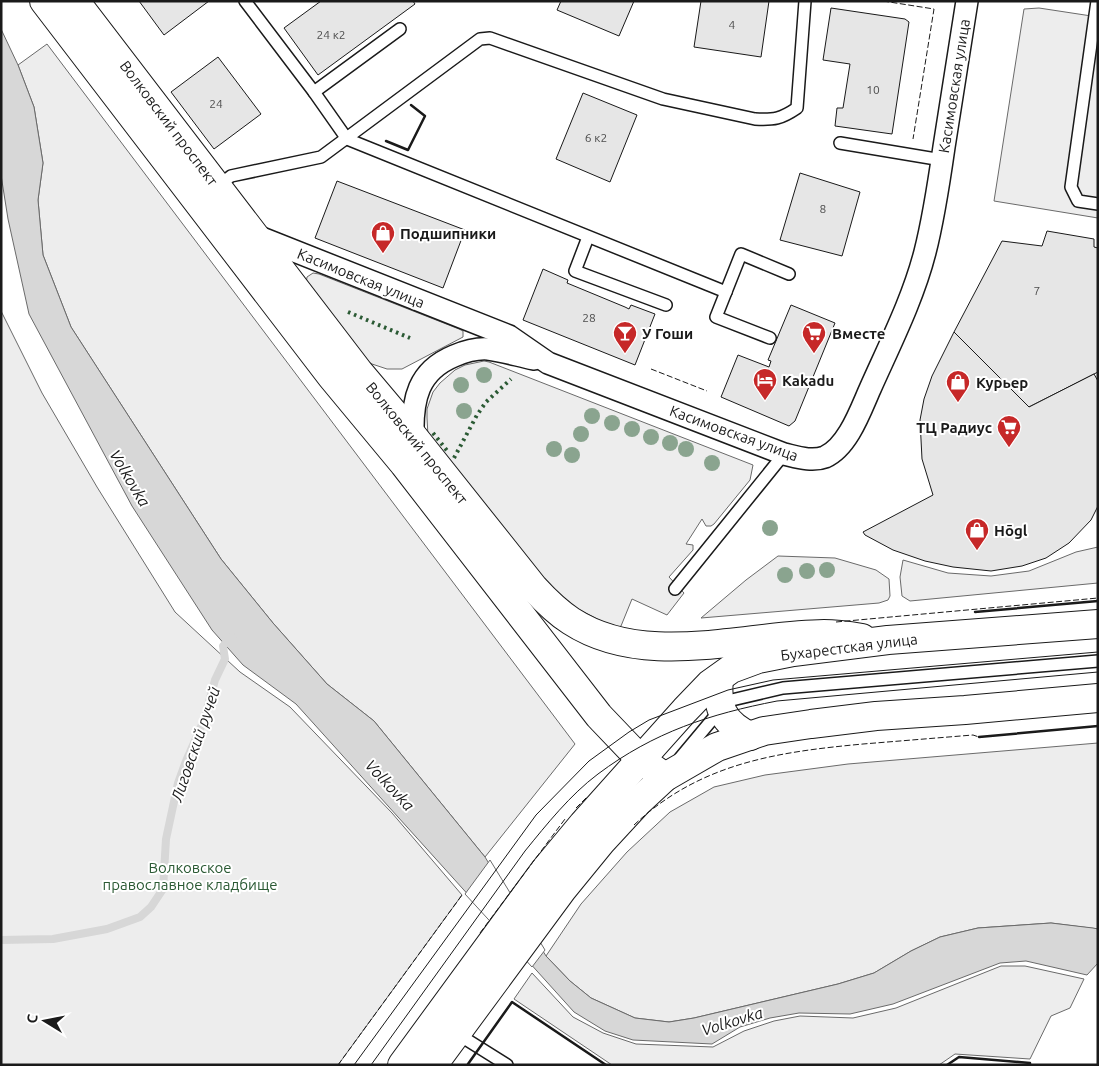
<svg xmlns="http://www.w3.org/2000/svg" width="1099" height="1066" font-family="Ubuntu,sans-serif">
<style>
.built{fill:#ededed;stroke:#6a6a6a}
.water{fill:#d7d7d7;stroke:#6a6a6a}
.pier{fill:#fff;stroke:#6a6a6a}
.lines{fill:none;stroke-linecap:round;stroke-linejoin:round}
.stream{stroke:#d7d7d7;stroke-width:8}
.building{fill:#e6e6e6;stroke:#1a1a1a}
.service-casing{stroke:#1a1a1a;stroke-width:14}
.minor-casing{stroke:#1a1a1a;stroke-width:24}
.tertiary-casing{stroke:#1a1a1a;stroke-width:30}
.secondary-casing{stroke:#1a1a1a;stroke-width:30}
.service{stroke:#fff;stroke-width:11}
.minor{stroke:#fff;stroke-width:21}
.tertiary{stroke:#fff;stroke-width:28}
.secondary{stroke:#fff;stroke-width:28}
.tram{stroke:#1a1a1a;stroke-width:1}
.hedge{stroke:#2b5a34;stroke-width:4;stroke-dasharray:2.5 4;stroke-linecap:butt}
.fence{stroke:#1a1a1a;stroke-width:1;stroke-dasharray:6 2.5;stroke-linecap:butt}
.wall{stroke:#1a1a1a;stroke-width:2.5}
.tree{fill:#8aa48f}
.labels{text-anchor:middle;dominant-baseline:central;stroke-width:4;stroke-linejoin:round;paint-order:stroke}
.number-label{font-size:12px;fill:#4d4d4d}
.street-label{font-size:15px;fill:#1a1a1a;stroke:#fff}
.poi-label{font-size:15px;font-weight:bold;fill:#1a1a1a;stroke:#fff;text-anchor:start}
.park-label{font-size:15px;fill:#2b5a34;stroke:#fff}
.water-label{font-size:16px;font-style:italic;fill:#1a1a1a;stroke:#fff}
</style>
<rect width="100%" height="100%" fill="#fff"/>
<g class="built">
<path d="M1039 8 1098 17V218L994 201 1024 9Z"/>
<path d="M47 44 575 744 485 857 374 721 327 684 273 623 221 559 71 327 43 255 38 200 43 163 34 107 18 65Z"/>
<path d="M313 273 319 274 459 329 463 331V337L402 369H387L369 363 306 284 307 277Z"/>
<path d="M1 311 42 393 97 487 175 612 240 672 290 707 392 813 462 895 338 1065H1Z"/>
<path d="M484 361 489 362 753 465 750 480 714 524 711 526H706L702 519 686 544 693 545V550L669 577 684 593 667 615 632 599 621 626 616 629 563 601 433 447 428 436 427 418V409L433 392 440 383 455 370 465 365Z"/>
<path d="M1098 547V583L910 601 902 596 900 577 903 560 948 573 991 576 1029 571 1076 552Z"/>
<path d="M778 556 835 558 876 570 889 579 890 596 888 600 879 603 701 618 746 580Z"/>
<path d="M1098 743V929L1051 923 978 928 940 937 911 951 874 973 838 984 694 1018 669 1022 635 1018 591 998 570 981 546 956 581 904 627 852 670 812 714 787 765 775 848 764Z"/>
<path d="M1001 966H1025L1084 979 1070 1008 1051 1016 1030 1059 955 1054 939 1065H612L514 999 532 973 573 1017 603 1033 636 1044 713 1047 744 1031 774 1021 800 1016 853 1018 896 1008Z"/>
</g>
<path class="water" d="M1 29 18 65 34 107 43 163 38 200 43 255 71 327 221 559 273 623 327 684 374 721 485 857 546 956 570 981 591 998 635 1018 669 1022 694 1018 838 984 874 973 911 951 940 937 978 928 1051 923 1093 928 1098 929V963L1087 975 1026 961 1000 963 893 1004 850 1014 799 1013 770 1018 740 1027 712 1044 633 1040 605 1031 574 1012 296 704 243 665 212 630 132 506 29 314 8 219 1 175Z"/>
<path class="pier" d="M490 860 545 950 532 967 465 894Z"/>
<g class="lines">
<path class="stream" d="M1 940 53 939 107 929 140 917 151 907 163 889 166 839 178 783 186 761 204 720 215 680 225 659 223 646 232 637"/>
</g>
<g class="building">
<path d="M139 1H209L164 35Z"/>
<path d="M321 1H413L415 4 318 75 284 28Z"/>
<path d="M561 1H634L619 36 557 10Z"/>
<path d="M701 1H769L761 57 694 47Z"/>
<path d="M831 8 905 19 909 22 892 134 835 126 837 108H843L850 64 823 60Z"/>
<path d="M218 57 261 114 214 149 171 92Z"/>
<path d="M583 93 637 115 610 182 556 159Z"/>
<path d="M800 173 860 192 842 256 780 240Z"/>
<path d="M337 181 465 230 443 288 315 238Z"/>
<path d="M1047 231 1094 239V247L1098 248V372L1029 407 954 332 1002 241 1042 246Z"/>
<path d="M543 269 568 280 567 283 625 307 629 309 631 305 655 314 635 365 523 320Z"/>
<path d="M791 305 835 323 795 421 789 426 721 397 738 355 769 367 771 361 768 360Z"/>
<path d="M954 332 1029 407 1094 374 1098 381V506L1091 520 1069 543 1046 558 1022 566 991 571 953 567 925 561 893 550 865 535 863 532 933 495 922 459 920 420 924 399 932 376Z"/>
</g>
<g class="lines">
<g class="service-casing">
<g id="service">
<path d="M245 1 314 92 347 139 726 292"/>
<path d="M1097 1 1071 187 1078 201 1098 204"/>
<path d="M314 92 400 29"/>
<path d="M840 143 942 160"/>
<path d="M217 187 231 176 321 157 480 39 490 38 663 99 755 119C774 120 781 119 797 108L805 1"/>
<path d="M588 237 575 271 666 305"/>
<path d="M770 338 716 317 741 254 789 274"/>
<path d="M675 589 784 454"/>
<path d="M719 703 783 688 1098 661"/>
<path d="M680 758 721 709"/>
<path d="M456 1033 507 1065"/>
</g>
</g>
<g class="minor-casing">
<g id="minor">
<path d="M254 235 509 336 548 363 784 454C797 457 812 462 825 457 848 447 861 409 870 389 890 344 913 299 925 252 934 217 939 182 944 147 952 99 959 50 967 1"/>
<path d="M413 436C412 399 418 371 454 356 466 351 476 348 488 349 504 351 519 356 534 359"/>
</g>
</g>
<g class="tertiary-casing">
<g id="tertiary">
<path d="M44 1 331 376 404 464 599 716 641 760 665 777"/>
<path d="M75 1 359 372 413 436 534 588C545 600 557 612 571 621 645 669 743 635 824 634 837 634 850 636 862 638"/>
</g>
</g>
<g class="secondary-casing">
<g id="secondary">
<path d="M719 679C716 707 723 723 750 736"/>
<path d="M402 1065 544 871 583 824 685 710 710 684 731 669 758 659 793 652 888 640 1098 624"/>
<path d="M433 1065 562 890 602 841 638 802 665 777 717 747 764 731 811 724 876 716 965 710 1098 698"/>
</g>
</g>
<use href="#service" class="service"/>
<use href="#minor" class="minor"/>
<use href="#tertiary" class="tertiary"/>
<use href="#secondary" class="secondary"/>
<g class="tram">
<path d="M354 1065 536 815 589 761 629 732 649 720 728 690 773 680 1098 652"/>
<path d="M371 1065 525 851C547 824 570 795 598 774 654 732 710 714 777 701L1098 672"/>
</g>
<g class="hedge">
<path d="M348 312 410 338"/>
<path d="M433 433 449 453"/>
<path d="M454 458 477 415 486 402 511 379"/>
</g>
<g class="fence">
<path d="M883 1 934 9 913 139"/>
<path d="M651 369 707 391"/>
<path d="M836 622 1098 598"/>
<path d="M576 808 588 796"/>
<path d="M634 825C700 763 777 752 863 744 900 741 936 738 973 735L979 737"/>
<path d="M480 933 565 819"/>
<path d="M338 1065 462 895"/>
</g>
<g class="wall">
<path d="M386 141 408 150 425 116 411 105"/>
<path d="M975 612 1098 601"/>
<path d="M979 737 1098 726"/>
<path d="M468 1064 512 1002 606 1065"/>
<path d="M947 1065 959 1057 1030 1063V1065"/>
</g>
</g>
<g class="tree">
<circle cx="484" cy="375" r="8"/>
<circle cx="461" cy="385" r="8"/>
<circle cx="464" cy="411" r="8"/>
<circle cx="592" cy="416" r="8"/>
<circle cx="612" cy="423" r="8"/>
<circle cx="632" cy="429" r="8"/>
<circle cx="581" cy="434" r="8"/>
<circle cx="651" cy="437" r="8"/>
<circle cx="670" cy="443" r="8"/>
<circle cx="554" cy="449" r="8"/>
<circle cx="686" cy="449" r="8"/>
<circle cx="572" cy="455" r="8"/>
<circle cx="712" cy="463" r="8"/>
<circle cx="770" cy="528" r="8"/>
<circle cx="827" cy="570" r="8"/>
<circle cx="807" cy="571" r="8"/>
<circle cx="785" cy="575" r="8"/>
</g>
<defs>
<g id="shop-pin" transform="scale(1.25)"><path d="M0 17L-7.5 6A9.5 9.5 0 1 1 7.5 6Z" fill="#c62828" stroke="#fff"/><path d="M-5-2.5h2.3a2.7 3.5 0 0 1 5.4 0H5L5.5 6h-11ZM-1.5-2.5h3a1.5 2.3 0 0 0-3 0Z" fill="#fff"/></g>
<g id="bar-pin" transform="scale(1.25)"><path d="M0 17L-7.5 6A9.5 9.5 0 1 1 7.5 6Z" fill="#c62828" stroke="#fff"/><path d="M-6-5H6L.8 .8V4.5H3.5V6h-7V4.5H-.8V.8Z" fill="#fff"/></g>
<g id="supermarket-pin" transform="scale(1.25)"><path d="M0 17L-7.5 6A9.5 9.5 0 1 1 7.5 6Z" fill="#c62828" stroke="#fff"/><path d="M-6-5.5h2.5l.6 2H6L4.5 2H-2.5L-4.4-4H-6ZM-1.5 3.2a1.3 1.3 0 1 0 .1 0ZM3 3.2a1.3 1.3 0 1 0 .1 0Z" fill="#fff"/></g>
<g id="hotel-pin" transform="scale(1.25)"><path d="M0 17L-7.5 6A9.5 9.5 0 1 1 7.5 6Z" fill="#c62828" stroke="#fff"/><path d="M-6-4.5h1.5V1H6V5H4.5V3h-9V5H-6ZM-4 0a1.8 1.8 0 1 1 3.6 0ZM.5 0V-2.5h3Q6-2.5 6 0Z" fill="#fff"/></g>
</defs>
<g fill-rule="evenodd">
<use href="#shop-pin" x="383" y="233"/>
<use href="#bar-pin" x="625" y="333"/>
<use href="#supermarket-pin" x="814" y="333"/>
<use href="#hotel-pin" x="765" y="380"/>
<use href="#shop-pin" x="958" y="382"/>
<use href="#supermarket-pin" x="1009" y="427"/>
<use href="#shop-pin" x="977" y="530"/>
</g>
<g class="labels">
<g class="number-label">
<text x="732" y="24">4</text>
<text x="331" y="34">24 к2</text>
<text x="873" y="89">10</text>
<text x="216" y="103">24</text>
<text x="596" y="137">6 к2</text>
<text x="823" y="208">8</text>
<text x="1037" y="290">7</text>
<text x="589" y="317">28</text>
</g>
<g class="street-label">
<text transform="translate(954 86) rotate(-81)">Касимовская улица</text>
<text transform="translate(169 123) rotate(53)">Волковский проспект</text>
<text transform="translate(361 278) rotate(22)">Касимовская улица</text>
<text transform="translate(734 433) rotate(20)">Касимовская улица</text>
<text transform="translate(417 443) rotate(51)">Волковский проспект</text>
<text transform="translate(849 647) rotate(-7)">Бухарестская улица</text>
</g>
<g class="poi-label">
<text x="400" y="233">Подшипники</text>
<text x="642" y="333">У Гоши</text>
<text x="832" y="333">Вместе</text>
<text x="782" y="380">Kakadu</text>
<text x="976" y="382">Курьер</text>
<text x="992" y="427" text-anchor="end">ТЦ Радиус</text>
<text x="994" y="530">Hōgl</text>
</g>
<g class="park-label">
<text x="190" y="867">Волковское<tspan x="190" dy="17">православное кладбище</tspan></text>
</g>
<g class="water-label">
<text transform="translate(130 478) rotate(59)">Volkovka</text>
<text transform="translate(195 744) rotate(-71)">Лиговский ручей</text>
<text transform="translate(390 785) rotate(47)">Volkovka</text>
<text transform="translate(732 1021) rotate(-17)">Volkovka</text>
</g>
</g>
<rect width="1099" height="1066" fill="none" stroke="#1a1a1a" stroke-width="5"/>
<g transform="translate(45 1021) rotate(280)" stroke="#ffffff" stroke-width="4" paint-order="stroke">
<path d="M0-4L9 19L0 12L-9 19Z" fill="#1a1a1a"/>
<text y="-8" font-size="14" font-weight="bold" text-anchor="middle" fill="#1a1a1a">С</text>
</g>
</svg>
